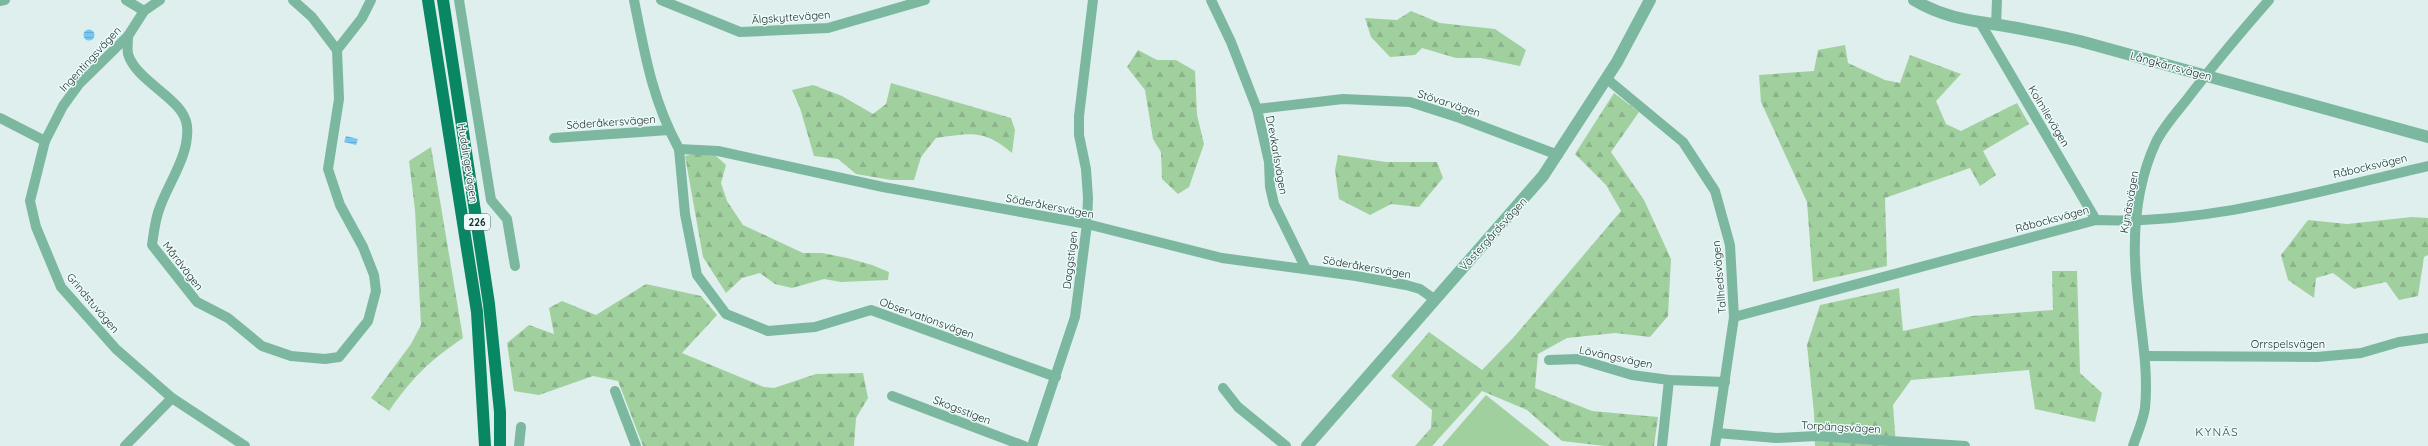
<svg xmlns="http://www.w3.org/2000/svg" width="2428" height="446" font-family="Quicksand,sans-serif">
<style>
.green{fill:#a1d09f}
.forest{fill:url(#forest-firs)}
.water{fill:url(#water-rules)}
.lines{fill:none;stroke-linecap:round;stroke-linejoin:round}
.minor{stroke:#7bb89f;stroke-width:10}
.tertiary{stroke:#7bb89f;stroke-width:12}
.primary{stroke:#098663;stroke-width:12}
.labels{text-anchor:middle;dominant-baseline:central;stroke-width:3;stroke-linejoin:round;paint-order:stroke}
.shield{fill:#ebfcfb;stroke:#616b6a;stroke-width:1}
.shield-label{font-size:10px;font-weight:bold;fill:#262d2c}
.street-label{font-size:11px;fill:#262d2c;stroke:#ebfcfb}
.neighbourhood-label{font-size:12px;letter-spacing:1px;fill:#3b4a48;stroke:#ebfcfb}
</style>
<defs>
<pattern id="forest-firs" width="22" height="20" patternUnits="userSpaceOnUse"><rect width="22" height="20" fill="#a1d09f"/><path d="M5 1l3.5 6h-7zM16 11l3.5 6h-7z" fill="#8ab389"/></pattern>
<pattern id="water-rules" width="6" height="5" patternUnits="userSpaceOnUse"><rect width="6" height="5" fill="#75c7f5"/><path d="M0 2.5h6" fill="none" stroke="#65abd2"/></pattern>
</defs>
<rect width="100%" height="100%" fill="#deefed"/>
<path class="green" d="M1486 395 1550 446H1442Z"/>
<g class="forest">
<path d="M1411 11 1440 23 1495 29 1526 50 1520 66 1481 58H1456L1422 48 1415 55 1390 57 1371 37 1365 18 1397 20Z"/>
<path d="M1845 45 1848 63 1885 80 1900 83 1910 55 1961 74 1936 101 1946 124 1961 131 2017 103 2029 124 1983 151 1996 175 1980 186 1970 168 1885 198 1887 266 1813 282 1807 202 1761 102 1759 75 1814 71 1818 50Z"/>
<path d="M1138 50 1157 60H1176L1195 71 1197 115 1204 144 1189 187 1178 194 1162 179 1161 152 1153 139 1145 90 1127 67Z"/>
<path d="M891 83 1011 118 1015 130 1012 153C984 129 971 133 936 138L921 157 914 180H891L856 174 838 159 814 156 800 108 792 90 813 85 842 96 873 114 886 104Z"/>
<path d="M1614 93 1639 112 1611 152 1644 200 1671 259 1668 316 1650 337 1615 333 1567 338 1538 354 1535 388 1592 411 1658 417 1654 446H1605L1562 441 1527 410 1482 391 1432 446H1415L1431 428 1432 410 1391 376 1429 332 1482 370 1514 337 1621 211 1606 185 1575 154Z"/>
<path d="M431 147 463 338C429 361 412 378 389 411L371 398 411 344 421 325 415 210 409 161Z"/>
<path d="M694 154 716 156 726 165 721 183 727 201 743 225 803 253H822L847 258 872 265 889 272 888 280 841 282 824 279 792 288 775 284 760 273 742 278 726 293 703 257 685 156Z"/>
<path d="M1338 155 1386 162H1437L1443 178 1419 207 1391 204 1370 215 1339 199 1335 170Z"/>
<path d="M2412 217 2428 218V255L2424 257 2418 296 2399 300 2386 282 2354 289 2333 273 2316 278 2314 298 2288 280 2281 255 2308 220 2347 224Z"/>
<path d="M2052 271H2077L2080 373 2102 393 2095 422 2035 409 2029 370 1911 380 1893 405 1896 446H1815L1814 413 1807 345 1820 305 1899 288 1903 331 1972 316 2053 310Z"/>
<path d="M646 284 701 296 717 315 682 353 764 387 774 388 816 374 863 373 868 398 856 418 854 446H643L618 381 593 376 539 395 514 391 507 343 529 325 554 334 549 308 562 301 596 315Z"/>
</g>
<g class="water">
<circle cx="89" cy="35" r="5.5"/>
<path d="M346 136 358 139 356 145 344 142Z"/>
</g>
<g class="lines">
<g class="minor">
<path d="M126 0 144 11"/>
<path d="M293 0 312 17 337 50"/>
<path d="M459 0 491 200 507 219 515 266"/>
<path d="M634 0C645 55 652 99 679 149L718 151 883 187 1087 224 1222 258 1356 276 1406 285 1420 289 1434 299"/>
<path d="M661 0 740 32 828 28 925 0"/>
<path d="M1211 0 1231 42 1257 109 1269 162 1270 187 1274 204 1306 269"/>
<path d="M1 1 5 0"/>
<path d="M1981 24 2096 220"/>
<path d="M1996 25 1997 0"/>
<path d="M128 36C128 42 127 49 128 54 137 83 184 98 187 126 190 154 169 182 160 207 155 219 154 232 152 245L197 302 228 318 262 346 291 356 325 359 339 357 368 321 376 291 374 275 363 247 340 205 328 169 339 99 337 50 362 18 371 0"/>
<path d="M1607 79 1683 142 1715 191 1730 245 1734 317 1715 446"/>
<path d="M1257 109 1343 99 1410 102 1460 118 1558 155"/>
<path d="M0 118 45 141 30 201 36 227 61 287 116 349 172 398 245 446"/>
<path d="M554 138 669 130"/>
<path d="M45 141 63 106 79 84 128 36 144 11 160 0"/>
<path d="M679 149 685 214 697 275 726 314 768 331 815 327 871 310 1056 377"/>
<path d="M1734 317 2096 220C2209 225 2319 191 2428 166"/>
<path d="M2146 356 2317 357 2361 353 2399 342 2428 338"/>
<path d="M1549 360 1578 359 1632 375 1669 380 1725 382"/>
<path d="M1223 388 1238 407 1286 446"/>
<path d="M615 391 636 446"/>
<path d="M892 396 1024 446"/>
<path d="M1717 433 1776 438 1816 436 1965 446"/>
<path d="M125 446 172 398"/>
<path d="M519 446 521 427"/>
<path d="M1032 446 1075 317 1087 224 1088 198 1086 169 1079 135V116L1093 0"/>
<path d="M1662 446 1669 380"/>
<path d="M2133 446C2137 434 2143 421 2145 408 2149 367 2140 328 2137 288 2132 240 2135 187 2156 142 2164 126 2177 112 2188 98 2214 64 2241 32 2269 0"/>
</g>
<g class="tertiary">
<path d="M1914 0C1945 19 1976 21 2011 27 2034 31 2057 36 2080 41L2428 137"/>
<path d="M1307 446 1543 176 1617 62 1650 0"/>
</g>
<g class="primary">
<path d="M428 0 477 312 485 446"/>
<path d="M443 0 489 304 500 412V446"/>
</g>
</g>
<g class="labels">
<rect class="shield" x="464" y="214" width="26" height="16" rx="3"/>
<g class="shield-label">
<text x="477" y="222">226</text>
</g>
<g class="street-label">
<text transform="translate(791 17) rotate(-4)">Älgskyttevägen</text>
<text transform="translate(90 59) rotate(-47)">Ingentingsvägen</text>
<text transform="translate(2171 66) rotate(15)">Långkärrsvägen</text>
<text transform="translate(1449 103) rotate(18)">Stövarvägen</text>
<text transform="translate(2049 116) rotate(59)">Kolmilevägen</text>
<text transform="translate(611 122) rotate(-4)">Söderåkersvägen</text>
<text transform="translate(1277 155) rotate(80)">Drevkarlsvägen</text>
<text transform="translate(468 163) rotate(81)">Huddingevägen</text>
<text transform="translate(2370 166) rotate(-13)">Råbocksvägen</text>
<text transform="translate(2129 202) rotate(-80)">Kynäsvägen</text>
<text transform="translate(1050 206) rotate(11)">Söderåkersvägen</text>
<text transform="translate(2052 219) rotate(-15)">Råbocksvägen</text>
<text transform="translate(1493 234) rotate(-48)">Västergårdsvägen</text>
<text transform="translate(1070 260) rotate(-83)">Daggstigen</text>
<text transform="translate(183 266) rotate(52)">Mårdvägen</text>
<text transform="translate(1367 267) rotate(10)">Söderåkersvägen</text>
<text transform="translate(1719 277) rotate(-95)">Tallhedsvägen</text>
<text transform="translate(93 303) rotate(50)">Grindstuvägen</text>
<text transform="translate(927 318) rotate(20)">Observationsvägen</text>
<text x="2288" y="344">Orrspelsvägen</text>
<text transform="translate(1616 357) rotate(12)">Lövängsvägen</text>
<text transform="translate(962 410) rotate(21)">Skogsstigen</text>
<text transform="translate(1841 427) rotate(3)">Torpängsvägen</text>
</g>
<g class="neighbourhood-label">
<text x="2217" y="431">KYNÄS</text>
</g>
</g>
</svg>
